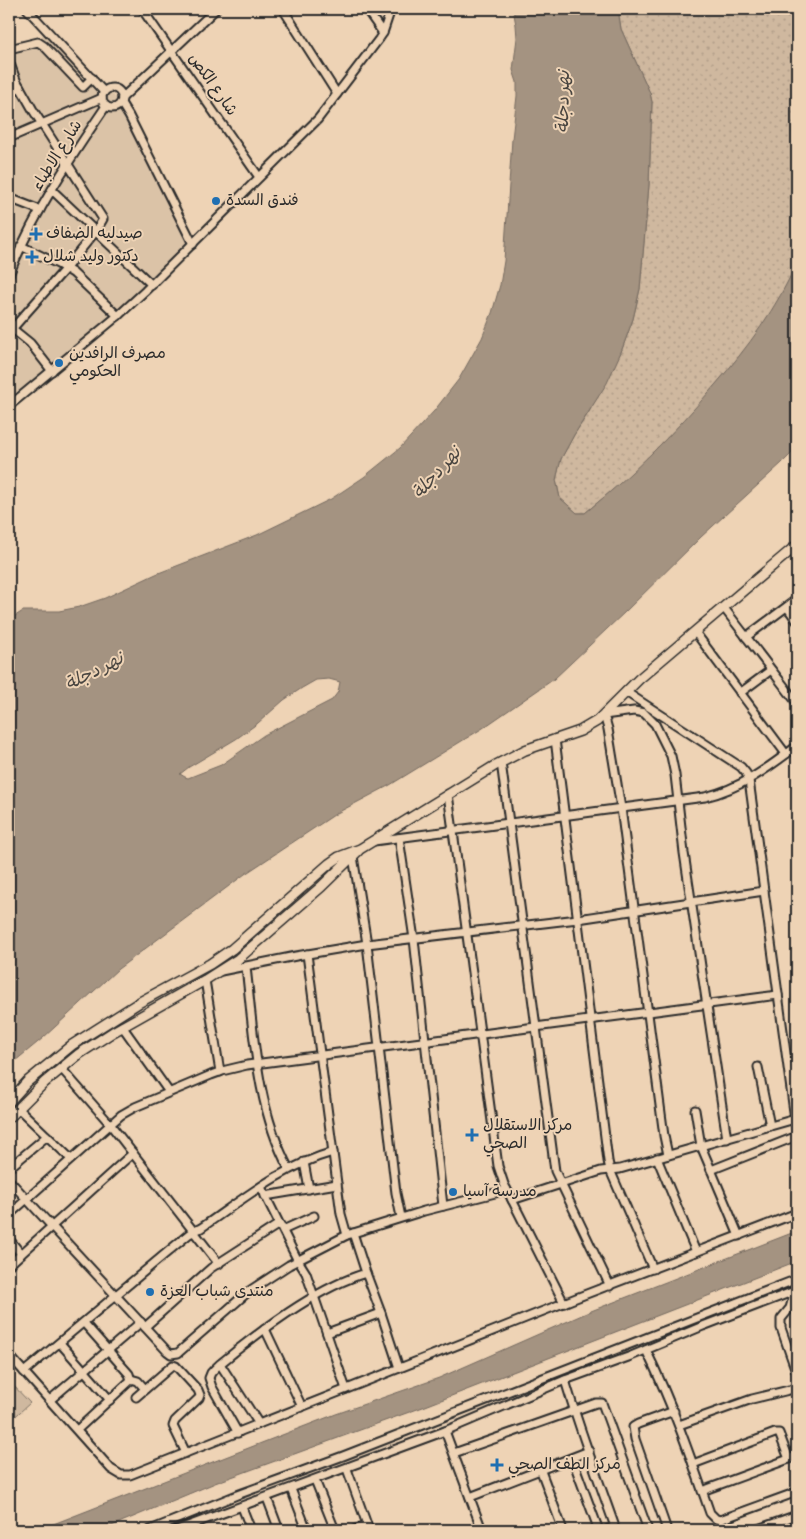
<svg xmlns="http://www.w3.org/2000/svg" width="806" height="1539" font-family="Dekko,'Playpen Sans Arabic',sans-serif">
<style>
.built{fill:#dbc3a7}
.grass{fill:url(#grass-dots);stroke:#7d7265}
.green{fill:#cfb89f;stroke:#7d7265}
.water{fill:#a49381;stroke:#74695f;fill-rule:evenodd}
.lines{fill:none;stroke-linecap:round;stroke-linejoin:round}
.minor-casing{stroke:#2b2b2b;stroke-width:11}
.major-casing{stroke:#2b2b2b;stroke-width:12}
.minor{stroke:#eed3b5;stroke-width:7}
.major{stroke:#eed3b5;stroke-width:9}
.poi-dot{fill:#1f6fb2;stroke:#eed3b5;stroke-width:2}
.labels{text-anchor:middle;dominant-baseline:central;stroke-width:4;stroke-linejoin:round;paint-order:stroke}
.street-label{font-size:16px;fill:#2b2b2b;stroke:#eed3b5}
.poi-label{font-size:16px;fill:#2b2b2b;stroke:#eed3b5;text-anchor:start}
.water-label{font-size:18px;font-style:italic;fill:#494540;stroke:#eed3b5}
</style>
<defs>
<pattern id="grass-dots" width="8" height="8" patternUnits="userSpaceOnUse" patternTransform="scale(1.25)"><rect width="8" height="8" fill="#cfb89f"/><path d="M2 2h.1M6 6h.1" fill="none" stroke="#b29e89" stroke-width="1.8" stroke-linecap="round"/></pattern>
</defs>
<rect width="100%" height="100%" fill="#eed3b5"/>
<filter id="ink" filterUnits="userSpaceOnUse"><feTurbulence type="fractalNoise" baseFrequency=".02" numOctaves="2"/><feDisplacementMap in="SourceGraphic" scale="10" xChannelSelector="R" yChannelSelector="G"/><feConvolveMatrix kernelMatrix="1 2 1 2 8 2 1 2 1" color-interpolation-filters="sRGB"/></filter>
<g filter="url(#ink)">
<path class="built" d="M48 30 121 103 193 244 118 316 46 373 9 397V49L35 42Z"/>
<path class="grass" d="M618 9H797V262L779 301 756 336 734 363 682 425 632 474 585 513H577L560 498 556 480 561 459 574 435 589 412 621 352 633 319 640 289 649 185 652 102 650 93 621 29Z"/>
<path class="green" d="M11 1383 30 1403 9 1422V1385Z"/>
<g class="water">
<path d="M513 9H618L621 29 650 93 652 102 649 185 640 289 633 319 621 352 607 383 574 435 561 459 556 480 560 498 577 513H585C633 474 675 432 715 385 748 347 777 308 797 262V448L782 463 701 537 625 612 554 679 483 728 390 785 337 813 245 874 118 969 43 1038 9 1066V620L23 611H59L79 607 105 598 156 574 257 535 331 499 364 477 400 448 434 411 459 379 482 338 492 313 500 285 504 261 512 139 517 96V82L513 70 517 38 516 25ZM329 679 340 682 338 692 332 700 264 735 221 765 188 778 185 777 180 774 189 767 236 739 258 723 284 700 302 688 316 680Z"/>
<path d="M797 1231V1261L759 1276 423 1407 215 1483 102 1530H38L336 1414 439 1378 591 1311Z"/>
</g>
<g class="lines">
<g class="minor-casing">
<g id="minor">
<path d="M27 9 104 92"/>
<path d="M142 9 259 177"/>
<path d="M283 9 337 94"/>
<path d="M366 9 383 33"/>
<path d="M9 49 38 42 44 46 83 87 92 78"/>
<path d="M9 61 16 80 33 110 103 219 96 231 66 268 12 329"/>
<circle cx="112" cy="98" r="10"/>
<path d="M9 93 20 87"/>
<path d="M122 98 216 9"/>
<path d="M121 103 129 116 193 244"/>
<path d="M9 138 102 98"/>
<path d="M52 190 152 285"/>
<path d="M9 198 40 210"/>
<path d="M21 246 58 264 73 273 118 316"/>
<path d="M9 275C33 214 70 159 106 106"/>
<path d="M9 326 30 343 52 371"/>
<path d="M9 406 120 314 145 291 318 119 379 39 383 33 391 9"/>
<path d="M787 607 797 621"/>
<path d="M724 608 797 703"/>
<path d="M695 632 786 754"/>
<path d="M746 637 797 599"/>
<path d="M626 692 741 767 746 773 749 780 797 1134"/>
<path d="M740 693 771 670"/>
<path d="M555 739 608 1161 610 1170 653 1269"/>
<path d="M501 762 555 1171 610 1286"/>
<path d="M448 794 498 1166 504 1184 564 1303"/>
<path d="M399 838 414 939 443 1206"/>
<path d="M374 841 705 797C742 788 768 768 797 746"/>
<path d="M353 856 367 944 396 1193 401 1217"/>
<path d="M307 954 341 1214 347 1235"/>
<path d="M246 967C254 1035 256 1107 289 1169"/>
<path d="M221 971 296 956 367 944 578 919 764 891"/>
<path d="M205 980 220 1072"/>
<path d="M122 1026 169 1092"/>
<path d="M758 1067 770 1126"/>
<path d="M61 1068 110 1124 219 1264"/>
<path d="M19 1109 71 1159"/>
<path d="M695 1110 701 1146 739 1236"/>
<path d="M668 1155 664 1136 621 808 608 729 604 715 634 711 644 713 655 724 671 756 675 775 684 853 727 1139"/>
<path d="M657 1158 696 1252"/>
<path d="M304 1162 309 1189"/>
<path d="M9 1168 47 1136"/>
<path d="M711 1170 797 1136"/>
<path d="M9 1180 167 1351 171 1354 178 1353 249 1291 289 1265 347 1235 424 1211 507 1190"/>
<path d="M261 1187 296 1257 306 1273 346 1389"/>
<path d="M265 1196 337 1184"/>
<path d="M512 1200 601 1171 620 1169 795 1119"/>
<path d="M9 1215 121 1115 135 1107 211 1075 222 1071 247 1065C424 1042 601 1018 778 995"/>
<path d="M283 1230 314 1216"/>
<path d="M353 1233 366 1273"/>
<path d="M9 1239 21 1254"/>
<path d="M9 1265 133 1153"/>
<path d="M795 1291 790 1308 781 1319V1328L797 1374"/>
<path d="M145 1327 211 1268 279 1224"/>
<path d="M265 1329 302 1407"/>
<path d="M327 1333 381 1313"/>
<path d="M60 1343 110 1400"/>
<path d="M646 1350C672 1403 691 1458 710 1513L716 1519 720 1520 797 1492"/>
<path d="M9 1355 111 1469 121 1475H130L576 1298 797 1213"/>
<path d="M220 1364 259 1424"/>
<path d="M24 1372 189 1234 201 1228C243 1199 283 1166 333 1152"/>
<path d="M131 1379 138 1381 145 1389"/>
<path d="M565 1380C579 1428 597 1476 614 1524L613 1527 606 1530"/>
<path d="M136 1397 173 1365 176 1366 198 1390 200 1395 199 1398 175 1421 173 1426 186 1453"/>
<path d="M50 1400 141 1322"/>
<path d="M679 1425 752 1399 797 1388"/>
<path d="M77 1430 131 1380 129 1374 84 1323"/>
<path d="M445 1431 482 1530"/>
<path d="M238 1433 212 1387 209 1378 211 1373C218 1364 228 1358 237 1350 273 1322 322 1286 366 1273L381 1313 399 1368"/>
<path d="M454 1453 596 1403H602L648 1530"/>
<path d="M572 1458 598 1528 601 1530"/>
<path d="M693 1464 775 1433H779L789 1459"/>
<path d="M347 1469 369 1530"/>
<path d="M541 1471 563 1530"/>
<path d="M315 1480 335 1530"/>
<path d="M291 1489 307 1530"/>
<path d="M702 1491 797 1456"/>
<path d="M470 1497 589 1451"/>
<path d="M267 1498 279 1530"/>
<path d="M242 1507 251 1530"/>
<path d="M150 1530 237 1495 343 1456 797 1279"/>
<path d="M177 1530 445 1431 565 1380 631 1356 703 1326 797 1290"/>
<path d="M354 1530 367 1525"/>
<path d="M667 1530 635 1439 633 1427 638 1424 674 1411"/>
<path d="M755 1530 797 1515"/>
</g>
</g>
<g class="major-casing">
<g id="major">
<path d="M9 1102 27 1082 72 1045 140 1002 210 964 232 949 329 864 339 857 360 849 496 765 525 750 580 731 597 721 639 679 797 545"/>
<path d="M9 1118 45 1082 79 1054 113 1032 205 980 238 959 321 887 358 851"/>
</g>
</g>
<use href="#minor" class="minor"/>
<use href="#major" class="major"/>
</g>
</g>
<g class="poi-dot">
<circle cx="216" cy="201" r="5"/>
<path d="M33.5 226.5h5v5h5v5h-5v5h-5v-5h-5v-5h5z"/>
<path d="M29.5 249.5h5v5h5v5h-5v5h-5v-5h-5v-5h5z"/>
<circle cx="59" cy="363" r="5"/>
<path d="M469.5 1127.5h5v5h5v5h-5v5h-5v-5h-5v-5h5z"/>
<circle cx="453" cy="1192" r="5"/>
<circle cx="150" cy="1292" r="5"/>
<path d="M494.5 1457.5h5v5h5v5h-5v5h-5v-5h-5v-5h5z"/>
</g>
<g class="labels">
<g class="street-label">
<text transform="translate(212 85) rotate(55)">شارع الكص</text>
<text transform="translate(58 156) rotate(-58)">شارع الاطباء</text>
</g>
<g class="poi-label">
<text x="226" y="201">فندق السدة</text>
<text x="46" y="234">صيدليه الضفاف</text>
<text x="43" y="257">دكتور وليد شلال</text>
<text x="69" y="354">مصرف الرافدين<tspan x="69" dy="18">الحكومي</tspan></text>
<text x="483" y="1126">مركز الاستقلال<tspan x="483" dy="18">الصحي</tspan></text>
<text x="463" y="1192">مدرسة آسيا</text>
<text x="160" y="1292">منتدى شباب العزة</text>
<text x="508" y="1465">مركز الطف الصحي</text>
</g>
<g class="water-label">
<text transform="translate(565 102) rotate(-89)">نهر دجلة</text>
<text transform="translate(438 474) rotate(-48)">نهر دجلة</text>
<text transform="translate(95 673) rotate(-27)">نهر دجلة</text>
</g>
</g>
<rect width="806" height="1539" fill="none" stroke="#eed3b5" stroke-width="30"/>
<rect x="15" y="15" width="776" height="1509" fill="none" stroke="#2b2b2b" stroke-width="2" filter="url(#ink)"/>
</svg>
